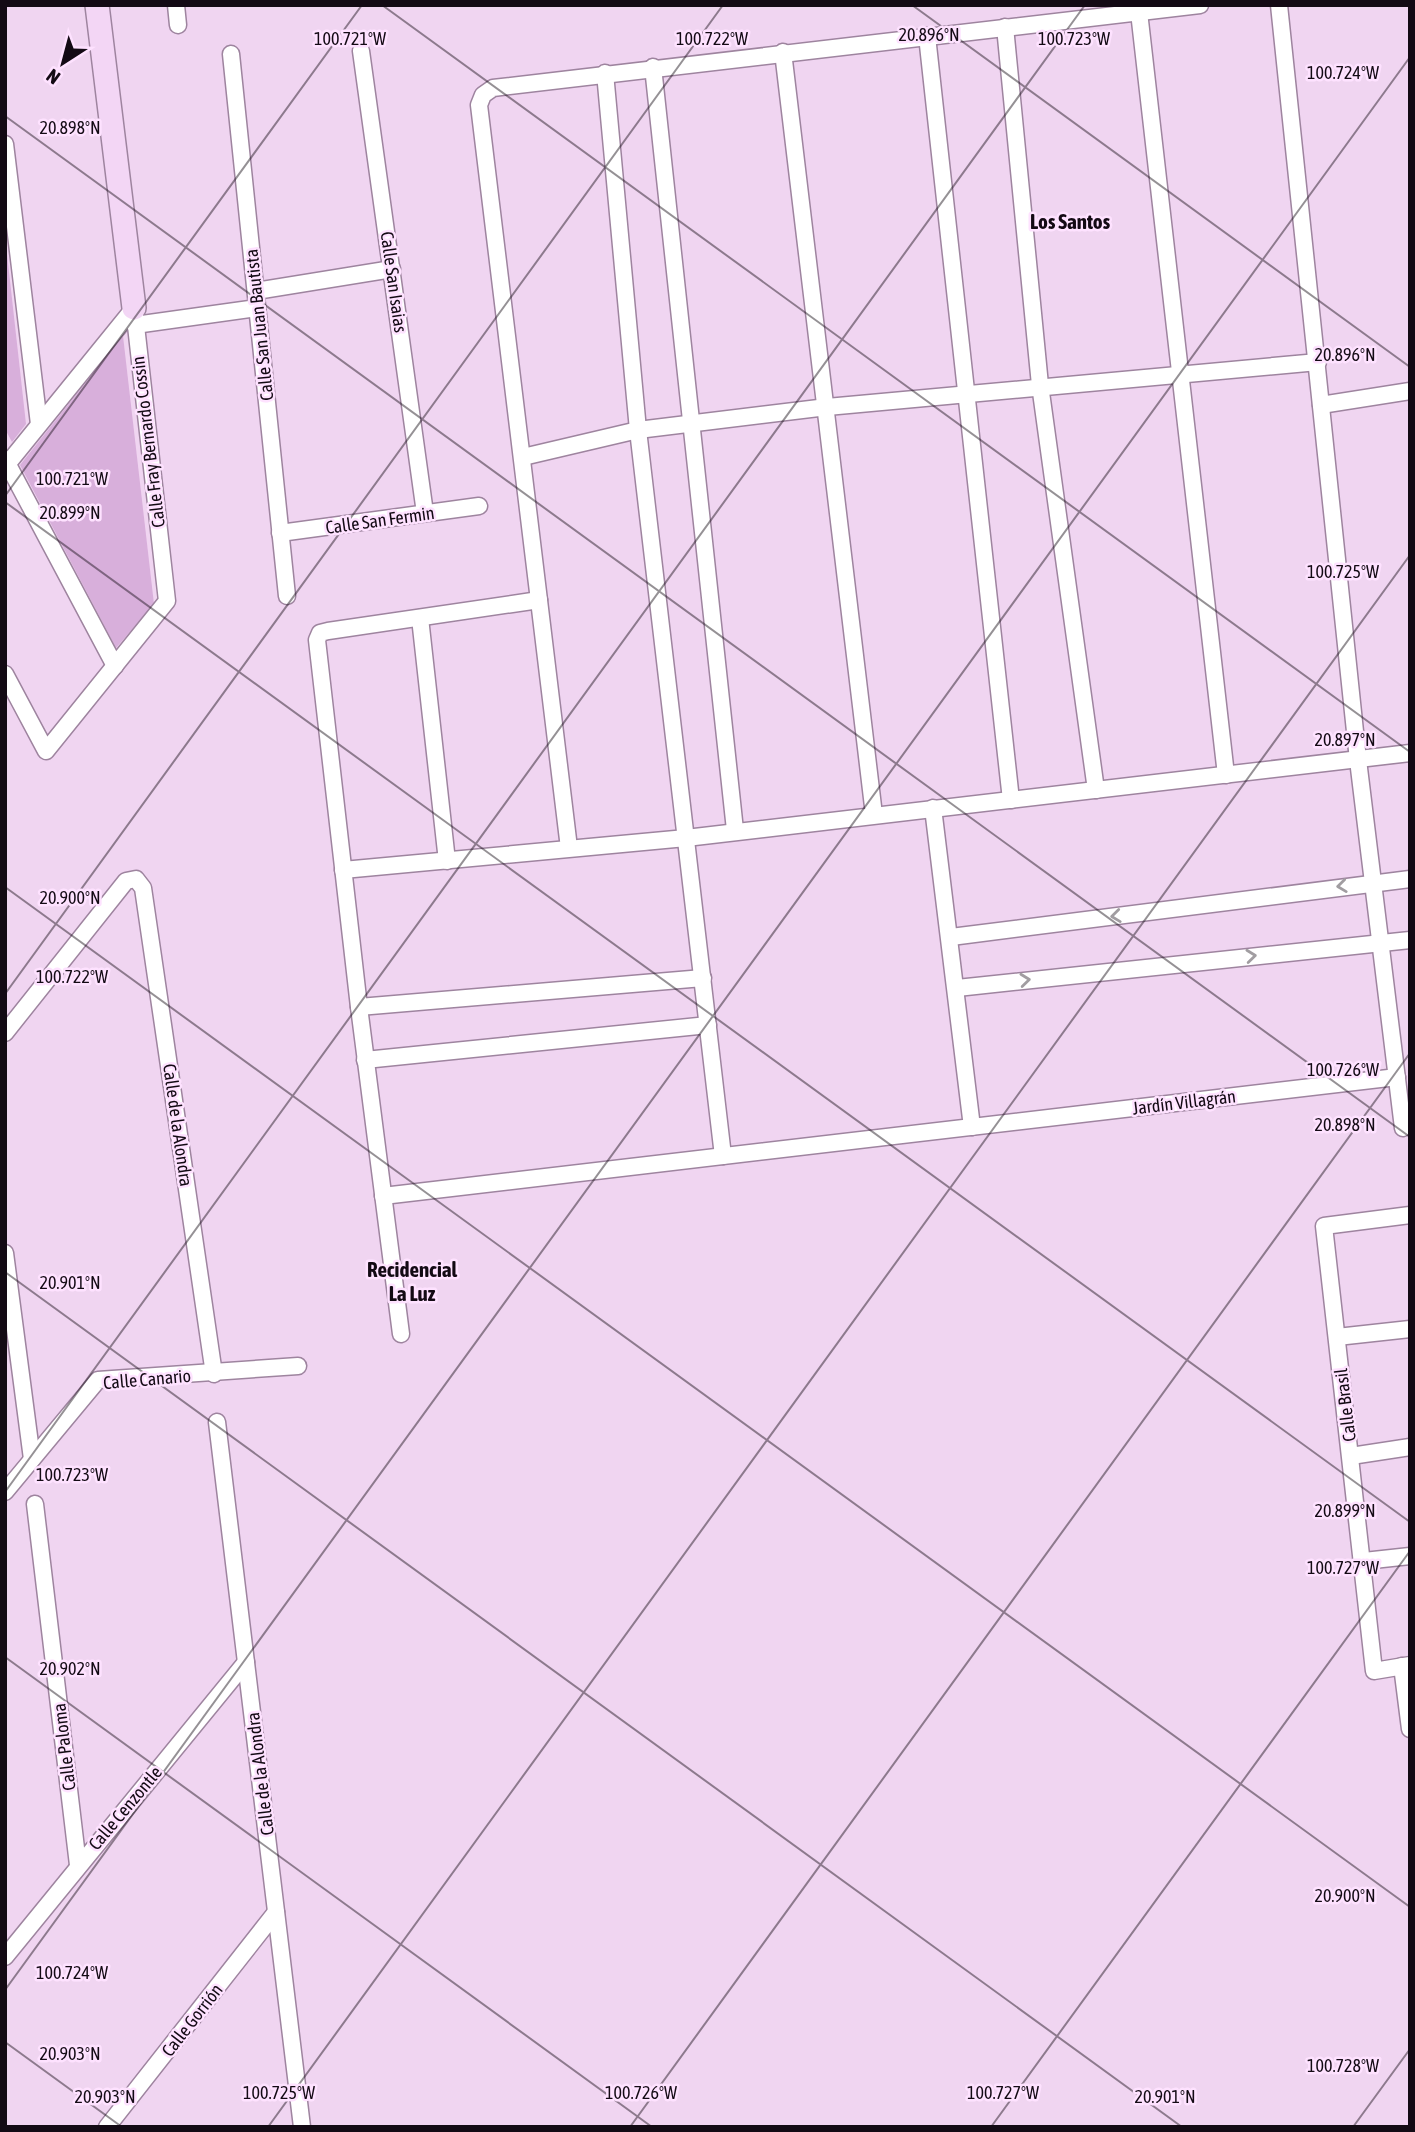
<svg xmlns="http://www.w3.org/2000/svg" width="1415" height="2132" font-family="'Asap Condensed',sans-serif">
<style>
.green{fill:#d8afdb}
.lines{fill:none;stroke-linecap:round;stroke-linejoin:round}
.street-casing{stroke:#9e849f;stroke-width:19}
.secondary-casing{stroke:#9e849f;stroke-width:26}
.street{stroke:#fff;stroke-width:16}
.secondary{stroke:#f3d6f5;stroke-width:23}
.oneway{stroke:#a19da1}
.ticks{fill:none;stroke:#130a14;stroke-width:2;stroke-opacity:0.45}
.labels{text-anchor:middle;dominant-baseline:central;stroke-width:5;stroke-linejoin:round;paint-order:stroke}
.street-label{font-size:18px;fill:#130a14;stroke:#fee2ff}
.quarter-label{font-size:21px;font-weight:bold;fill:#130a14;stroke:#fee2ff}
.ticks-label{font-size:18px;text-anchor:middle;fill:#130a14;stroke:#fee2ff;stroke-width:5;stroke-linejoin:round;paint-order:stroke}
</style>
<rect width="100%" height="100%" fill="#f0d5f1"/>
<g class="green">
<path d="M5 236 26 424 12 442 5 429Z"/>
<path d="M123 336 154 604 116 648 20 465Z"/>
</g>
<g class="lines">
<g class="street-casing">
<g id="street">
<path d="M176 5 178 25"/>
<path d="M1279 5 1358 760 1403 1128"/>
<path d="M1139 12 1226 775"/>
<path d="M1005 27 1040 385 1096 790"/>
<path d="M927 36 1011 800"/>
<path d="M361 51 425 513"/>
<path d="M783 52 874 815"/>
<path d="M231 54 287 596"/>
<path d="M653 67 735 830"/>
<path d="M605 73 638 430 723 1156"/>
<path d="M5 144 39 424"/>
<path d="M256 291 392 269"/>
<path d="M135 325 257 308"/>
<path d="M1321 405 1410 391"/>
<path d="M523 457 638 430 827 407 1318 362"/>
<path d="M5 459 115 666"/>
<path d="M5 467 134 308"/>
<path d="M280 533 479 506"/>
<path d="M420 618 447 861"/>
<path d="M5 674 46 751 167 601 134 308"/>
<path d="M933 808 972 1127"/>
<path d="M569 848 479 105 483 95 493 88 1200 5"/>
<path d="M343 870 686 838 1410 753"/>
<path d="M951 937 1410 879"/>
<path d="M957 988 1410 940"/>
<path d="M359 1007 703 978"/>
<path d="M5 1033 126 881 136 879 143 888 214 1374"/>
<path d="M365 1060 708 1025"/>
<path d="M383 1196 1397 1077"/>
<path d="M1410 1215 1324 1226 1374 1671 1410 1665"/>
<path d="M5 1253 32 1459"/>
<path d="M401 1334 359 1007 317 640 320 633 328 631 539 600"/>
<path d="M1337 1337 1410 1329"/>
<path d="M217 1422 302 2127"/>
<path d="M1351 1456 1410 1447"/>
<path d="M5 1492 98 1380 298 1366"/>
<path d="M35 1504 78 1865"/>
<path d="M1364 1561 1410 1556"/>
<path d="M1402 1666 1410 1729"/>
<path d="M5 1957 246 1662"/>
<path d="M107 2127 276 1912"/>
</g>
</g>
<g class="secondary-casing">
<path id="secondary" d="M97 5 134 308"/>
</g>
<use href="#street" class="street"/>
<use href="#secondary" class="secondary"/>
</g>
<defs><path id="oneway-chevron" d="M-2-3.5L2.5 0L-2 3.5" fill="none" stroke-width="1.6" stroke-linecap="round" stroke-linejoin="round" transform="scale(1.75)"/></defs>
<g class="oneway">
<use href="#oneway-chevron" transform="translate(1342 886) rotate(173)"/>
<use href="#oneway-chevron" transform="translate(1116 916) rotate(173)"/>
<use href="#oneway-chevron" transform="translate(1251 956) rotate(-6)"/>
<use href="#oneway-chevron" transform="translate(1025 980) rotate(-6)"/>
</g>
<path class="ticks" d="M382 5 1410 752M912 5 1410 367M5 116 1410 1137M5 496 362 5M5 502 1410 1522M5 887 1410 1907M5 994 723 5M5 1272 1182 2127M5 1492 1085 5M5 1657 652 2127M5 1990 1410 57M5 2042 122 2127M268 2127 1410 555M630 2127 1410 1053M991 2127 1410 1551M1353 2127 1410 2049"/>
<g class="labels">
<g class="street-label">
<text transform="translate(394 282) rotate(82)">Calle San Isaias</text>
<text transform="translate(259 325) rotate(-96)">Calle San Juan Bautista</text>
<text transform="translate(148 442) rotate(-97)">Calle Fray Bernardo Cossin</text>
<text transform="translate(380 520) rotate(-8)">Calle San Fermin</text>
<text transform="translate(1184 1102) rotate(-7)">Jardín Villagrán</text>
<text transform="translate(178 1125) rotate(82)">Calle de la Alondra</text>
<text transform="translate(147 1379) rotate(-5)">Calle Canario</text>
<text transform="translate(1345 1405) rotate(-97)">Calle Brasil</text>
<text transform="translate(64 1747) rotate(-97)">Calle Paloma</text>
<text transform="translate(260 1774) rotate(-97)">Calle de la Alondra</text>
<text transform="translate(125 1808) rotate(-50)">Calle Cenzontle</text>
<text transform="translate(192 2020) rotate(-52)">Calle Gorrión</text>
</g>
<g class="quarter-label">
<text x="1070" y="221">Los Santos</text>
<text x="412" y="1269">Recidencial<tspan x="412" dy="24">La Luz</tspan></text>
</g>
</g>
<g class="ticks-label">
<text x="929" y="41">20.896°N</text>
<text x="350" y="45">100.721°W</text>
<text x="712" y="45">100.722°W</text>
<text x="1074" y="45">100.723°W</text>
<text x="1343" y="79">100.724°W</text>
<text x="70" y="134">20.898°N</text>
<text x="1345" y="361">20.896°N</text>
<text x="72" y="485">100.721°W</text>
<text x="70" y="519">20.899°N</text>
<text x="1343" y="578">100.725°W</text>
<text x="1345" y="746">20.897°N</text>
<text x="70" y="904">20.900°N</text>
<text x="72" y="983">100.722°W</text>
<text x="1343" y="1076">100.726°W</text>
<text x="1345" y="1131">20.898°N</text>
<text x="70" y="1289">20.901°N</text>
<text x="72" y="1481">100.723°W</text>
<text x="1345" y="1517">20.899°N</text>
<text x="1343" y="1574">100.727°W</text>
<text x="70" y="1675">20.902°N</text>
<text x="1345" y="1902">20.900°N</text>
<text x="72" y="1979">100.724°W</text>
<text x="70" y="2060">20.903°N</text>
<text x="1343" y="2072">100.728°W</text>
<text x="279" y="2099">100.725°W</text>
<text x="641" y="2099">100.726°W</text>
<text x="1003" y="2099">100.727°W</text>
<text x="105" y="2103">20.903°N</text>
<text x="1165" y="2103">20.901°N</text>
</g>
<rect width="1415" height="2132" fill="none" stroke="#130a14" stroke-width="14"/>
<g transform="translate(63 63) rotate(216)" stroke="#fee2ff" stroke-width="5" paint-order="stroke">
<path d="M0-5L12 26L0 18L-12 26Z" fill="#130a14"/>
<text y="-10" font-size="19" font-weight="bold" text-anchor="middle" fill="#130a14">N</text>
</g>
</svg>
